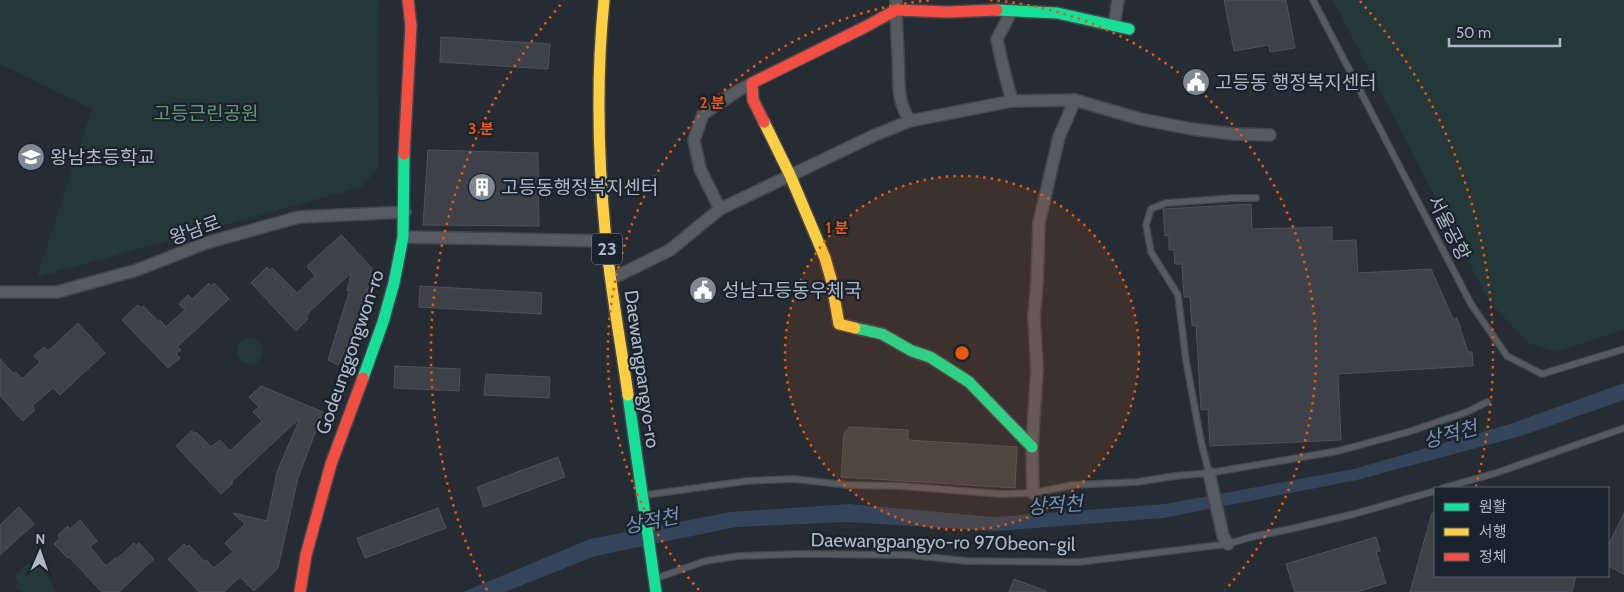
<svg xmlns="http://www.w3.org/2000/svg" width="1624" height="592" font-family="Cabin,'Noto Sans KR',sans-serif">
<style>
.green{fill:#243739}
.water{fill:#34455b}
.building{fill:#3d4248;stroke:#4e535b}
.lines{fill:none;stroke-linecap:round;stroke-linejoin:round}
.lane-casing{stroke:#44484e;stroke-width:8}
.street-casing{stroke:#44484e;stroke-width:14}
.fast-casing{stroke:#44484e;stroke-width:14}
.slow-casing{stroke:#44484e;stroke-width:14}
.jam-casing{stroke:#44484e;stroke-width:14}
.lane{stroke:#565a61;stroke-width:5.5}
.street{stroke:#565a61;stroke-width:11}
.fast{stroke:#16e098;stroke-width:11}
.slow{stroke:#ffcf43;stroke-width:11}
.jam{stroke:#f24e42;stroke-width:11}
.ring{fill:none;stroke:#e8590c;stroke-width:2.5;stroke-dasharray:2.5 5}
.labels{text-anchor:middle;dominant-baseline:central;stroke-width:4.5;stroke-linejoin:round;paint-order:stroke}
.shield{fill:#1a222d;stroke:#828b97;stroke-width:1}
.shield-label{font-size:18px;font-weight:bold;fill:#afb8c5}
.poi-label{font-size:19px;fill:#afb8c5;stroke:#1a222d;text-anchor:start}
.park-label{font-size:19px;fill:#679570;stroke:#1a222d}
.street-label{font-size:19px;fill:#afb8c5;stroke:#1a222d}
.water-label{font-size:20px;font-style:italic;fill:#7790ad;stroke:#1a222d}
.centre{fill:#e8590c;stroke:#1a222d;stroke-width:2.5}
.ring-label{font-size:15px;text-anchor:middle;font-weight:bold;fill:#e8590c;stroke:#1a222d;stroke-width:4.5;stroke-linejoin:round;paint-order:stroke}
</style>
<rect width="100%" height="100%" fill="#262c33"/>
<g class="green">
<path d="M0 0H379L378 169 361 187 37 277 92 109 0 64Z"/>
<path d="M1333 0H1624V330L1557 352 1530 344 1490 303Z"/>
<circle cx="250" cy="351" r="13"/>
<path d="M27 564C41 562 50 582 57 592H20L21 590 15 588 16 586 19 583 16 579V574Z"/>
</g>
<path class="water" d="M1624 383V400L1521 436 1357 480 1163 518 996 531 846 522 736 527 595 556 505 592H463L590 539 731 512 849 504 994 517 1165 504 1354 469 1510 424Z"/>
<g class="building">
<path d="M1224 0H1286L1295 48 1270 52 1269 45 1234 51Z"/>
<path d="M441 37 550 44 548 69 440 62Z"/>
<path d="M428 150 538 153 539 226 423 225Z"/>
<path d="M1251 204 1252 229 1332 227V241L1356 240 1358 273 1431 269 1453 319 1457 318 1468 352H1472L1473 366 1338 374 1341 440 1210 446 1208 409 1201 410 1196 325 1192 326 1190 297H1184L1182 264H1175L1174 250H1169V235L1165 236 1163 209Z"/>
<path d="M341 235 372 268 363 313 338 365 328 360 350 289 347 291 351 273 309 312V313L306 317 308 319 296 331 251 283 267 267 270 270 272 268 297 293 315 276 307 266Z"/>
<path d="M209 283 212 286 214 283 229 299 177 347 181 350 176 354 180 358 168 368 122 320 138 305 141 308 143 306 159 322 160 320 166 327 185 310 179 304 188 295 192 299Z"/>
<path d="M420 286 542 293 541 314 419 307Z"/>
<path d="M78 323 105 353 60 395 53 388 32 406 35 410 23 421 0 396V359L14 374 16 372 22 379 40 362 34 356 44 347 48 351Z"/>
<path d="M395 366 460 369 459 391 394 388Z"/>
<path d="M486 374 550 377 549 398 484 395Z"/>
<path d="M261 386 323 412 298 478 278 568 254 591 240 577 224 592H199L168 559 184 544 187 547 189 545 205 562 206 560 214 568 233 552 225 543 245 524 233 513 267 521 277 472 300 418 231 482 233 483 221 494 176 446 192 431 194 434 196 432 211 447 220 440 230 451 262 421 253 412 259 407 249 397Z"/>
<path d="M849 427 908 430V440L1017 447 1015 488 841 477 844 434Z"/>
<path d="M558 457 565 477 484 507 477 487Z"/>
<path d="M19 507 34 524 0 555V525Z"/>
<path d="M438 508 446 528 365 558 357 538Z"/>
<path d="M1432 513H1435V576H1576L1572 592H1410Z"/>
<path d="M1624 513V574L1608 566V546Z"/>
<path d="M80 520 97 541 90 547 106 566 115 558 117 559 134 543 136 546 139 543 154 559 119 592H102L69 557 68 558 54 544 60 538 58 535 68 526 70 529Z"/>
<path d="M1376 537 1380 551 1376 552 1386 583 1357 592H1295L1286 564Z"/>
<path d="M1014 579 1046 591V592H1009Z"/>
</g>
<g class="lines">
<g class="lane-casing">
<g id="lane">
<path d="M1313 0 1471 304 1507 356 1542 374 1624 349"/>
<path d="M1209 473 1201 441 1186 361 1178 295 1151 252 1146 225 1151 209 1166 203 1234 198H1256"/>
<path d="M1443 488 1496 473 1624 428"/>
<path d="M645 495 747 481 794 479 847 485 900 486 1001 494 1033 493 1073 485 1137 482 1175 476 1209 473 1338 451 1408 432 1467 412 1487 402"/>
<path d="M657 578 705 561 739 556 799 554 910 555 967 561 1079 562 1228 544 1251 537 1295 528 1354 514 1435 491"/>
</g>
</g>
<g class="street-casing">
<g id="street">
<path d="M896 0C896 18 897 36 898 54 900 80 895 98 910 121"/>
<path d="M1114 26 1118 0"/>
<path d="M1012 101 1002 63 997 39 1012 10"/>
<path d="M720 209 700 169 694 140 703 114 736 92 752 83"/>
<path d="M403 237 606 241"/>
<path d="M611 279 670 250 720 209 875 135 910 121 1012 101 1075 100 1140 119 1192 129 1234 134 1270 135"/>
<path d="M0 292H57L137 270 206 243 299 217 405 212"/>
<path d="M1209 473 1223 536 1228 544"/>
<path d="M1033 493 1032 447 1037 369 1034 316 1037 283 1039 223 1059 137 1075 100"/>
</g>
</g>
<g class="fast-casing">
<g id="fast">
<path d="M997 10 1057 13 1129 29"/>
<path d="M855 328 882 334 912 351 930 357 969 382 1032 447"/>
<path d="M363 378 383 322 394 283 403 237 404 154"/>
<path d="M628 395 656 592"/>
</g>
</g>
<g class="slow-casing">
<g id="slow">
<path d="M604 0C596 80 598 161 606 240 611 292 621 344 628 395"/>
<path d="M764 122 790 175 825 258 831 279 839 324 855 328"/>
</g>
</g>
<g class="jam-casing">
<g id="jam">
<path d="M764 122 753 100 752 83 867 26 896 10 948 12 997 10"/>
<path d="M404 154 411 26 408 0"/>
<path d="M300 592 306 555 331 464 363 378"/>
</g>
</g>
<use href="#lane" class="lane"/>
<use href="#street" class="street"/>
<use href="#fast" class="fast"/>
<use href="#slow" class="slow"/>
<use href="#jam" class="jam"/>
</g>
<circle cx="962" cy="353" r="177" fill="#e8590c" fill-opacity=".12"/>
<g class="ring">
<circle cx="962" cy="353" r="177"/>
<path d="M699 590A354 354 0 0 1 934 0M990 0A354 354 0 0 1 1225 590"/>
<path d="M487 590A531 531 0 0 1 564 1M1360 1A531 531 0 0 1 1476 486"/>
</g>
<defs>
<g id="civic-disc" transform="scale(1.4375)"><circle r="9.5" fill="#7f8792" stroke="#1a222d"/><path d="M-.6-6.5H3V-4.5H.6V-3L4-1V1h2V6H-6V1h2V-1L-.6-3ZM-1.2 2.5V6h2.4V2.5Z" fill="#fff"/></g>
<g id="school-disc" transform="scale(1.4375)"><circle r="9.5" fill="#7f8792" stroke="#1a222d"/><path d="M0-5L7-2L0 1L-7-2ZM-4 1L0 2.5L4 1V4Q0 6-4 4Z" fill="#fff"/></g>
<g id="building-disc" transform="scale(1.4375)"><circle r="9.5" fill="#7f8792" stroke="#1a222d"/><path d="M-4-6H4V6H1V3H-1V6H-4ZM-2.5-4.3h1.7v1.8h-1.7ZM.8-4.3h1.7v1.8H.8ZM-2.5-1h1.7V.8h-1.7ZM.8-1h1.7V.8H.8Z" fill="#fff"/></g>
</defs>
<g fill-rule="evenodd">
<use href="#civic-disc" x="1196" y="82"/>
<use href="#school-disc" x="31" y="157"/>
<use href="#building-disc" x="482" y="187"/>
<use href="#civic-disc" x="703" y="290"/>
</g>
<g class="labels">
<rect class="shield" x="592" y="233.5" width="30" height="31" rx="4"/>
<g class="shield-label">
<text x="607" y="249">23</text>
</g>
<g class="poi-label">
<text x="1215" y="82">고등동 행정복지센터</text>
<text x="50" y="157">왕남초등학교</text>
<text x="501" y="187">고등동행정복지센터</text>
<text x="722" y="290">성남고등동우체국</text>
</g>
<g class="park-label">
<text x="206" y="113">고등근린공원</text>
</g>
<g class="street-label">
<text transform="translate(1449 228) rotate(63)">서울공항</text>
<text transform="translate(195 230) rotate(-19)">왕남로</text>
<text transform="translate(350 352) rotate(-71)">Godeunggongwon-ro</text>
<text transform="translate(642 369) rotate(82)">Daewangpangyo-ro</text>
<text transform="translate(943 542) rotate(1)">Daewangpangyo-ro 970beon-gil</text>
</g>
<g class="water-label">
<text transform="translate(1450 434) rotate(-15)">상적천</text>
<text transform="translate(1055 505) rotate(-4)">상적천</text>
<text transform="translate(651 521) rotate(-11)">상적천</text>
</g>
</g>
<circle cx="962" cy="353" r="8" class="centre"/>
<g class="ring-label">
<text x="712" y="108">2 분</text>
<text x="481" y="134">3 분</text>
<text x="837" y="233">1 분</text>
</g>
<rect x="1434" y="487" width="175" height="90" fill="#1a222d" stroke="#565e6a"/>
<rect x="1444" y="503" width="25" height="8" fill="#16e098" stroke="#565e6a"/>
<text x="1479" y="512" font-size="15" fill="#afb8c5">원활</text>
<rect x="1444" y="528" width="25" height="8" fill="#ffcf43" stroke="#565e6a"/>
<text x="1479" y="537" font-size="15" fill="#afb8c5">서행</text>
<rect x="1444" y="553" width="25" height="8" fill="#f24e42" stroke="#565e6a"/>
<text x="1479" y="562" font-size="15" fill="#afb8c5">정체</text>
<g transform="translate(40 552) rotate(2)" stroke="#1a222d" stroke-width="4" paint-order="stroke">
<path d="M0-4L9 19L0 12L-9 19Z" fill="#afb8c5"/>
<text y="-8" font-size="14" font-weight="bold" text-anchor="middle" fill="#afb8c5">N</text>
</g>
<path d="M1449 38v8h111v-8" fill="none" stroke="#afb8c5" stroke-width="2.5"/>
<text x="1456" y="38" font-size="15" fill="#afb8c5" stroke="#1a222d" stroke-width="4" paint-order="stroke">50 m</text>
</svg>
